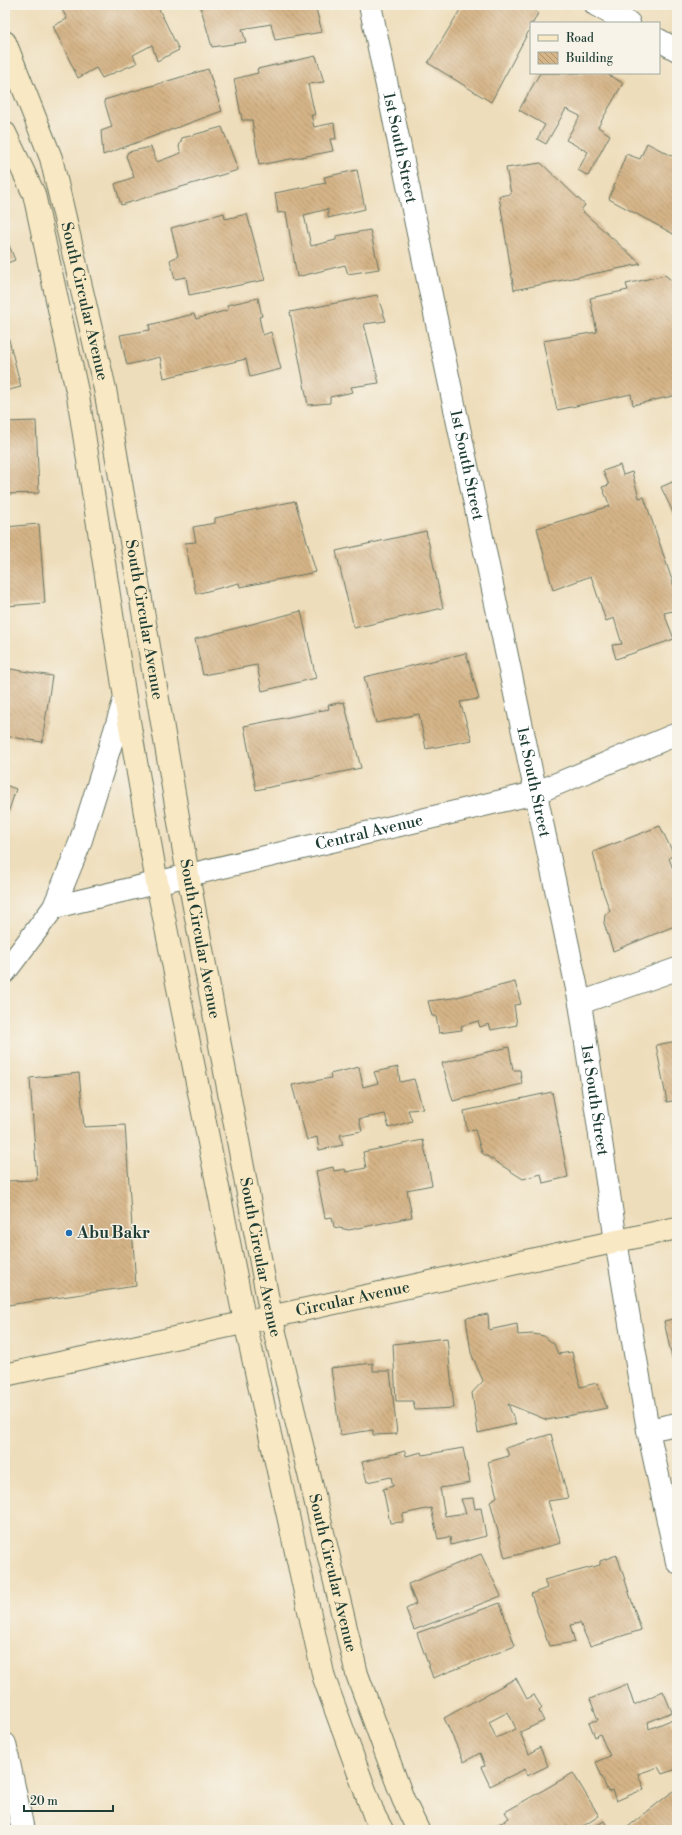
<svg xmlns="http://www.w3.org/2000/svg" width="682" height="1835" font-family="'Libre Bodoni',serif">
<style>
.building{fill:url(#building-back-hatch);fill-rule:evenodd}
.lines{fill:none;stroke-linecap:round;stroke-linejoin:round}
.street-casing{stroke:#677563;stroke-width:24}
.secondary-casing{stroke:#677563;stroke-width:24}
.street{stroke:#fff;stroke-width:22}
.secondary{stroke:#f8e8c3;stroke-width:22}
.poi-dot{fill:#1f6fb2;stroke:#f7f3e8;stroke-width:1.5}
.labels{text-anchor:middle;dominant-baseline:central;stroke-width:3;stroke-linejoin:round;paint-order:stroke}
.street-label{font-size:16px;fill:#1f3d34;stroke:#f7f3e8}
.poi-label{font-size:16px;font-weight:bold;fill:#1f3d34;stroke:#f7f3e8;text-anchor:start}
</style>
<defs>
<pattern id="building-back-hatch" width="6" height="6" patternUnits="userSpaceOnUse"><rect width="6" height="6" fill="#d5b487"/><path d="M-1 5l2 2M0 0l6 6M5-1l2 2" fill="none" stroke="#ac946f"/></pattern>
</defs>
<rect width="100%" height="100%" fill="#f7f3e8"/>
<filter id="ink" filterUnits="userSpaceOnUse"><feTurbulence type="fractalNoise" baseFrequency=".025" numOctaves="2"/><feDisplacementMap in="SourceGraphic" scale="8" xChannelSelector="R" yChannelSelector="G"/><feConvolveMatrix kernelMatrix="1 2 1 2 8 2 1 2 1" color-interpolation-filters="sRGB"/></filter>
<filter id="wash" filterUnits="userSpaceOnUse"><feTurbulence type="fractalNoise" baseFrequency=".012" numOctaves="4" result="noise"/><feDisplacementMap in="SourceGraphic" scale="16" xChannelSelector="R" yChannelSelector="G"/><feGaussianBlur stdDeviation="0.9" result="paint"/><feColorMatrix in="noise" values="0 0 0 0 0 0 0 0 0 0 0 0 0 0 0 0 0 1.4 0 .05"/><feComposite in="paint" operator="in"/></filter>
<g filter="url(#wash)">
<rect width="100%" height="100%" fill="#eeddba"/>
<g id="blocks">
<g class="building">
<path d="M72 5H157L179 50 157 61 152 45 133 55 137 63 102 78 96 68 78 78 53 26 67 19 62 9Z"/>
<path d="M200 5H315L322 32 275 40 271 24 242 29 246 42 212 47Z"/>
<path d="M463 5H524L538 13 533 23H531V27L491 102 428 63Z"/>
<path d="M316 56 324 82 308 84 315 115H311L314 127 334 123 336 139H330L333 151 259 165 252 120H242L234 79 258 73 257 69Z"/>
<path d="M208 69 222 111 103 155 101 131 112 127 104 100Z"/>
<path d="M540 73H605L623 83 598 127 610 135 588 176 578 170 588 152 566 140 580 116 566 109 546 144 537 139 545 125 519 110Z"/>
<path d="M222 127 238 170 121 205 115 184 134 177 126 156 128 152 151 147 157 162 181 153 179 147 182 138Z"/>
<path d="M647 143 674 157 676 153 677 154V236L609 199 626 154 640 159Z"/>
<path d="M541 163 585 205 581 210 641 264 514 290 499 196 511 194 506 168Z"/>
<path d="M357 170 365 209 328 218V209L304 215 311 246 336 240V236L370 230 379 269 348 274 345 265 297 277 286 212 278 213 275 193 326 183 324 177Z"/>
<path d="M224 213 225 219 247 214 265 280 189 295 186 277 175 279 170 260 178 256 171 228Z"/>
<path d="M5 235 15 260 5 264Z"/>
<path d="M665 275 677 285V297L674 298 677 309V395L633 405 631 394 557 410 543 341 597 332 590 298 628 290 626 284Z"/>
<path d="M377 295 386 321 364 324 379 383 351 387 353 392 330 397V403L308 405 290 312Z"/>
<path d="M258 298 262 316 259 317 263 335 271 332 281 369 250 377 246 359 164 378 160 357 127 365 120 335 150 330 149 325 194 314 196 319 228 310 227 305Z"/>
<path d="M5 324 21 387 5 391Z"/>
<path d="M36 421 39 493 5 494V422Z"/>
<path d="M620 465 623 475 632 472 639 498 644 497 677 595V610L664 613 674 639 616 659 612 645 622 644 614 618 606 621 591 576 553 590 537 528 610 506 602 487 609 485 603 471Z"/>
<path d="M677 480V521L661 487Z"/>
<path d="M295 501 316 572 240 587 239 583 196 594 185 543 196 542 193 527 215 523V518Z"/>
<path d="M39 524 45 603 5 606V527Z"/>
<path d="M426 531 443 608 354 628 336 551Z"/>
<path d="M301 611 316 678 262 691 257 665 203 675 195 639Z"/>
<path d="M466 653 479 699 460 702 472 740 426 749 419 714 376 723 364 677Z"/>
<path d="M5 668 52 676 42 742 5 736Z"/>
<path d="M344 702 361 768 256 790 244 726 329 709 328 705Z"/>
<path d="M5 785 16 789 5 822Z"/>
<path d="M660 826 674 855 669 858 675 875 677 874V925L613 951 604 923 605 915 610 911 602 889 593 852Z"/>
<path d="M515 982 521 1004 514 1005 517 1025 491 1030 489 1024 480 1027 478 1021 461 1026 462 1030 439 1033 436 1016H432L428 1001 453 998Z"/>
<path d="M677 1041V1100L667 1102 656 1045Z"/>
<path d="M509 1047 513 1070H520L522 1084 453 1101 442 1063Z"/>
<path d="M359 1067 363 1087 378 1083 374 1072 398 1067 400 1082 414 1079 423 1109 408 1110 412 1121 389 1128 385 1114 359 1119 362 1131 340 1135 343 1145 319 1150 317 1137 307 1140 292 1085 331 1078 330 1074Z"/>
<path d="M79 1073 84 1127 125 1125 136 1286 8 1305 7 1287H5V1181L37 1180 30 1078Z"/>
<path d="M552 1092 568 1177 543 1183 541 1174 523 1179 482 1153 475 1130 467 1131 464 1111Z"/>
<path d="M423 1140 432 1185 407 1190 412 1217 349 1230 334 1227 332 1217 325 1218 316 1171 333 1167 334 1171 345 1169 346 1172 366 1168 363 1152Z"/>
<path d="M488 1314 489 1330 517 1324 518 1335 533 1334 544 1336 554 1344 558 1354 572 1352 580 1387 597 1383 607 1408 547 1420 508 1404 516 1424 478 1433 472 1393 483 1381 471 1353 466 1318Z"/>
<path d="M677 1318V1371L675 1372 664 1321Z"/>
<path d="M447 1338 454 1408 415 1410 413 1401H396L393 1344Z"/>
<path d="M373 1363V1371H390L397 1434 373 1435V1430L340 1435 331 1368Z"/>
<path d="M551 1434 568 1498 548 1501 561 1543 505 1558 490 1501 497 1497 488 1462 509 1456 506 1448Z"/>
<path d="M463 1448 470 1483 440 1488 445 1516 466 1513 461 1499 473 1498 475 1509 481 1508 486 1536 451 1545 450 1537 438 1539 431 1508 403 1514V1522L390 1523 383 1489 393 1486 391 1477 367 1482 362 1462 405 1451 406 1456 422 1452 423 1455Z"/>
<path d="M481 1554 501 1596 414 1630 406 1609 416 1604 408 1584Z"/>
<path d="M617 1555 641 1630 590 1646 580 1623 570 1625 575 1642 549 1646 531 1594 547 1588 544 1580 600 1565V1561Z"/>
<path d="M500 1603 515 1646 433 1678 417 1633Z"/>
<path d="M516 1678 527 1699 534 1695 542 1708 539 1711 544 1721 520 1732 529 1754 540 1747 548 1766 527 1776 525 1769 490 1786 481 1767 485 1766 480 1753 464 1762 444 1718ZM508 1712 516 1729 496 1738 489 1722Z"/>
<path d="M627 1684 634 1705 663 1691 672 1712 648 1722 649 1729 671 1720 677 1733V1769L662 1774 658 1767 638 1774 644 1789 616 1801 612 1790 608 1792 596 1762 610 1756 600 1734 595 1737 589 1722 598 1720 590 1699Z"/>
<path d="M573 1773 599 1816 577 1830H489L509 1818 505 1812Z"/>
<path d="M677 1788V1830H624Z"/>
<path d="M604 1821 610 1830H589Z"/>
</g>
</g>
</g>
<g filter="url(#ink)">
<use href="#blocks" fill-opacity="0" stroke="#677563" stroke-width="1"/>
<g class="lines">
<g class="street-casing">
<g id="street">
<path id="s1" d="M370 5 580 1003 616 1241 648 1430 677 1562"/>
<path d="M596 5 629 23"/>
<path d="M659 40 677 50"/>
<path id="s2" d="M54 907 535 793 677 734"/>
<path d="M5 972 54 907 80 843 125 698"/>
<path d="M580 1003 677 969"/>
<path d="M648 1430 677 1424"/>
<path d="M5 1744 23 1830"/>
</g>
</g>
<g class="secondary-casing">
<g id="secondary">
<path id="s3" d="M5 42 51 158 105 389 188 875 271 1316 357 1674 403 1799 418 1830"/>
<path d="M5 133 34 194 78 396 125 698 157 883 245 1322 324 1678 374 1815 382 1830"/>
<path id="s4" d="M5 1375 677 1228"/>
</g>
</g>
<use href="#street" class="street"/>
<use href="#secondary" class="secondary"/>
</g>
</g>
<circle class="poi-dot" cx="69" cy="1233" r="4"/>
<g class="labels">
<g class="street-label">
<text stroke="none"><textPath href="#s1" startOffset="146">1st South Street</textPath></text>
<text stroke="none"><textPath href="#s3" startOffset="272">South Circular Avenue</textPath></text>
<text stroke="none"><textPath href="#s1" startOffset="470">1st South Street</textPath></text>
<text stroke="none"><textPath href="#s3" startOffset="596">South Circular Avenue</textPath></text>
<text stroke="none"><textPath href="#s1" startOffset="794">1st South Street</textPath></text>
<text stroke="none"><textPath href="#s2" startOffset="324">Central Avenue</textPath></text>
<text stroke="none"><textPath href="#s3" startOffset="920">South Circular Avenue</textPath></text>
<text stroke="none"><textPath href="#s1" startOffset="1118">1st South Street</textPath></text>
<text stroke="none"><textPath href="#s3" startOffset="1244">South Circular Avenue</textPath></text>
<text stroke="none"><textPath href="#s4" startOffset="356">Circular Avenue</textPath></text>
<text stroke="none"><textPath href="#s3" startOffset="1568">South Circular Avenue</textPath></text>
</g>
<g class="poi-label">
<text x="77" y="1233">Abu Bakr</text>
</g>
</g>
<rect width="682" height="1835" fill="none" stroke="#f7f3e8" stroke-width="20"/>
<rect x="530" y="22" width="130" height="52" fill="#f7f3e8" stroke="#a1aaa0"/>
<rect x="538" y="35" width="20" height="6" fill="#f8e8c3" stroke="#a1aaa0"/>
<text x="566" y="42" font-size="12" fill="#1f3d34">Road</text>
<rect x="538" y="52" width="20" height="12" fill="url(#building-back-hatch)" stroke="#a1aaa0"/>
<text x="566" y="62" font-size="12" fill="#1f3d34">Building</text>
<path d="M24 1805v6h89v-6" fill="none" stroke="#1f3d34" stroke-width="2"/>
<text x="30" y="1805" font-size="12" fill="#1f3d34" stroke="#f7f3e8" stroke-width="3" paint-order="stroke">20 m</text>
</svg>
